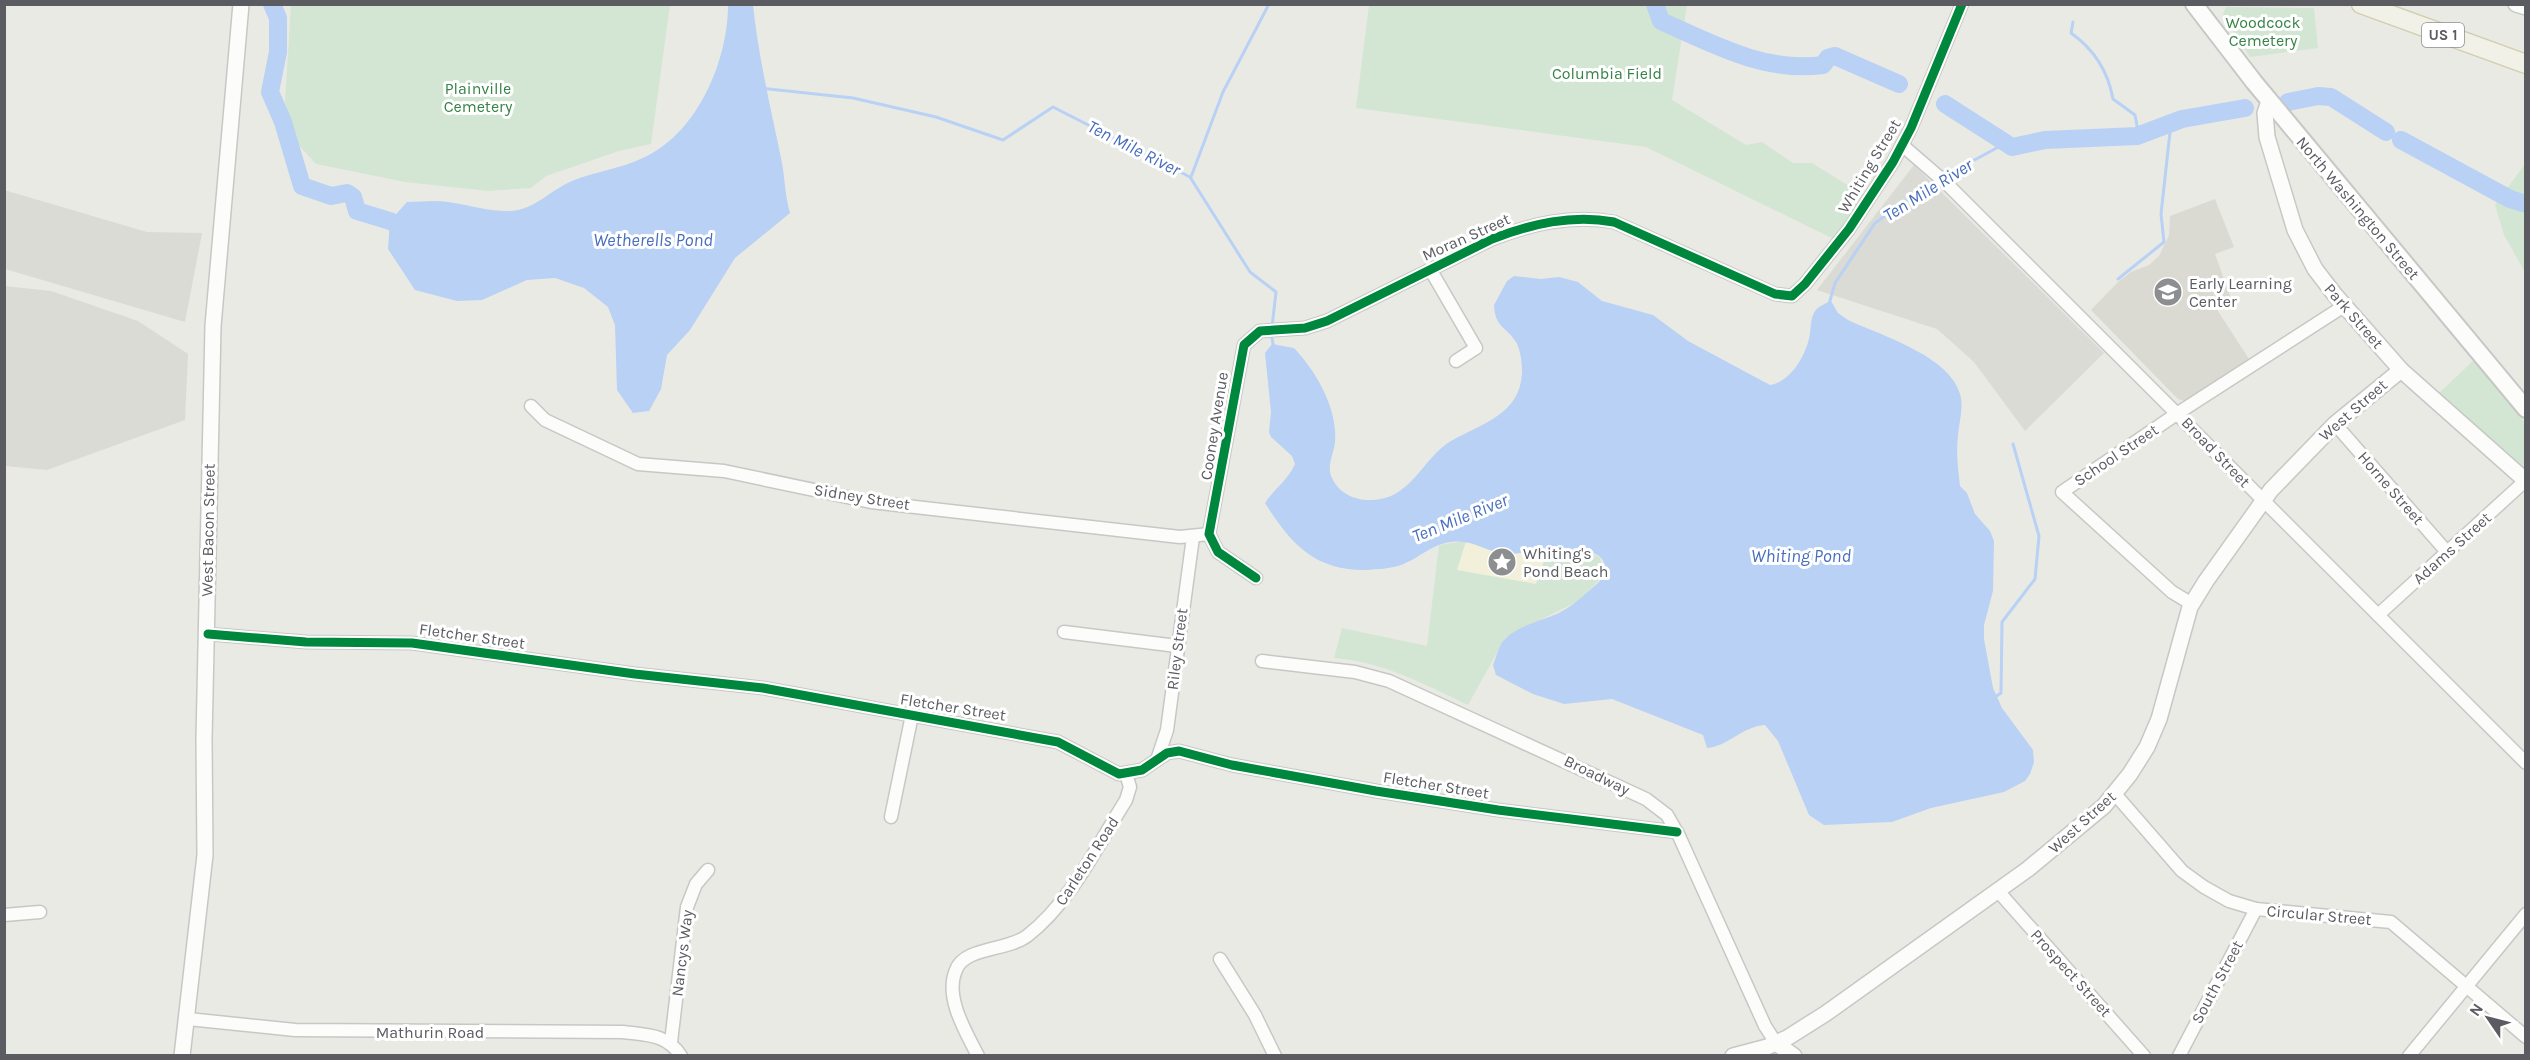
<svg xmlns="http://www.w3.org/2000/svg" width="2530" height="1060" font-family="Karla,sans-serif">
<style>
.industrial{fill:#dbdbd5}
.education{fill:#dadad2}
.green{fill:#d2e6d3}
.sand{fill:#f2f0da}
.water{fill:#b8d1f4}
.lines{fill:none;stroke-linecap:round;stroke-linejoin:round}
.stream{stroke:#b8d1f4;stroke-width:3}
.river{stroke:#b8d1f4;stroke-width:18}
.minor-casing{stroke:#c7c8c6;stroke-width:15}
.tertiary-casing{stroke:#c7c8c6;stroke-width:18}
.secondary-casing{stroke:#c7c7c6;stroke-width:20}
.primary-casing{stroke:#d1ceb2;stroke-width:21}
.minor{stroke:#fcfcfb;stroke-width:12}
.tertiary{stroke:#fcfcfb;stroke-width:15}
.secondary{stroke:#fcfcfb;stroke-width:16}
.primary{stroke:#f1f1e7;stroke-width:18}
.cycleway-casing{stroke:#fff;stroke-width:13}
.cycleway{stroke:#00873e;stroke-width:9}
.labels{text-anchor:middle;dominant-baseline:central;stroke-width:6;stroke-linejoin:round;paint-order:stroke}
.shield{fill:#fff;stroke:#8c8d91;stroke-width:1.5}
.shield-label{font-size:15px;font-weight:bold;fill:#5a5c62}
.park-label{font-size:16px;fill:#388348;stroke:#fff}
.street-label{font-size:16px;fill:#5a5c62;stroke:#fff}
.poi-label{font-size:16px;fill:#5a5c62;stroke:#fff;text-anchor:start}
.water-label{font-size:18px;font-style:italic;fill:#476dbd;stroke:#fff}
</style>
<rect width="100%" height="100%" fill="#eaeae4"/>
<g class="industrial">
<path d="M1914 165 2104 353 2025 431 1974 362 1937 329 1817 290Z"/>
<path d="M4 190 147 232 202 233 185 322 5 269Z"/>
<path d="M5 286 51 291 138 321 188 354 185 420 47 470 5 466Z"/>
</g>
<path class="education" d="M2215 199 2234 247 2215 254 2232 301 2216 308 2249 359 2185 401 2178 399 2091 310 2118 282 2131 272 2149 265 2159 256 2169 235 2170 216Z"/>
<g class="green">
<path d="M670 5 651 144 619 151 546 176 531 188 488 191 405 182 316 164 294 140 285 102 291 5Z"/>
<path d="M1369 5H1687L1672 100 1746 145 1762 142 1793 163H1812L1867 197 1853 234 1842 243 1646 147 1356 108Z"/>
<path d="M2226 7 2314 8 2318 48 2250 57 2223 14Z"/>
<path d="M2525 164V272L2504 235 2495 205Z"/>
<path d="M2474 360 2525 423V473L2437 395Z"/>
<path d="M1466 541C1475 544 1484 549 1493 551 1526 558 1571 536 1600 558L1604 575 1580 600 1505 638 1468 705C1423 684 1384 662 1334 658L1342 628 1427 646 1439 545Z"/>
</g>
<path class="sand" d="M1466 541 1495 551 1513 554 1548 549 1536 584 1457 570Z"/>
<g class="water">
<path d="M728 5H753C759 61 771 108 782 163 785 180 785 196 790 213L735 258 690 330 667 355 661 389 649 411 633 413 617 390 615 325 608 307 584 288 555 278 527 280 482 300 457 301 415 290 388 249 390 221 407 202C421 202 435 200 448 202 469 205 490 212 511 211 534 210 552 189 572 181 596 171 621 169 645 157 698 132 728 60 728 5Z"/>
<path d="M1514 276 1541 279 1559 277 1578 282 1602 301 1653 315 1688 341 1770 385C1790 382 1804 358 1809 339 1811 332 1810 322 1813 315 1816 307 1824 304 1831 301L1838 313 1848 320C1880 335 1950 356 1960 394 1964 408 1959 422 1958 435 1956 452 1958 469 1960 486L1967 493 1975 514 1990 531 1994 541 1993 591 1984 625V639L1993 688 2002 708 2033 750 2034 762 2030 774 2025 781 2004 792 1931 808 1892 822 1824 825 1809 815 1778 741 1765 725C1743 726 1727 747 1707 748L1703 735 1612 699 1564 704 1533 694 1496 675 1493 665C1496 658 1499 645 1504 640 1515 627 1542 620 1557 614 1569 608 1580 599 1590 590 1594 586 1600 582 1603 577 1620 532 1519 556 1503 554 1484 550 1471 539 1451 542 1432 544 1418 559 1401 565 1390 569 1377 569 1365 570 1314 570 1291 544 1265 503 1274 489 1288 480 1295 464L1292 456 1271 437 1269 432 1271 412 1265 353 1272 344 1294 348C1316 371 1338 409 1335 442 1334 453 1326 467 1332 478 1343 502 1374 505 1395 494 1417 482 1429 454 1451 441 1482 423 1520 415 1522 373 1522 363 1521 351 1516 342 1506 326 1495 328 1494 305L1507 281Z"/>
</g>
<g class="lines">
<g class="stream">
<path d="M2073 22 2071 33C2095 50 2108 71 2113 99L2135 115 2139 136"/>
<path d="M760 88 853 98 936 117 1003 140 1053 107 1190 177 1250 272 1276 292 1272 327"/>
<path d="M1191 177 1223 92 1269 4"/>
<path d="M1943 177 2004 144"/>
<path d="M2118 279 2164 242 2161 214 2171 123"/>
<path d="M1829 304 1835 283 1875 223 1937 180"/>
<path d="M1271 334 1274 348"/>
<path d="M1995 697 2001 693 2002 622 2035 579 2039 536 2013 444"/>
</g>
<g class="river">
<path d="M272 4 278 18V52L270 92 283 122 302 186 331 196 347 193 353 197 357 211 390 221 410 231"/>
<path d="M1655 4 1661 21C1713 44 1765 73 1823 65L1828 58 1835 56 1899 84"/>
<path d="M2288 102 2318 96 2331 97 2386 132"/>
<path d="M1945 104 2012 147 2045 140 2137 136 2182 119 2245 108"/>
<path d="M2401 140 2510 199 2526 204"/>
</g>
<g class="minor-casing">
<g id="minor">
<path d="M1902 145 1946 183 2526 763"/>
<path d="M1430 269 1476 348 1456 361"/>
<path d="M531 406 545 420 638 464 724 471 871 502 1180 537 1209 534"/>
<path d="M2335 424 2447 552"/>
<path d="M1256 578 1218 552 1209 534 1244 345 1260 331 1305 328 1327 321 1492 239C1531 224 1572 214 1614 222L1775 294 1792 296 1805 284 1849 229 1893 162 1911 128 1962 4"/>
<path d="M2192 604 2172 592 2062 492 2178 413 2344 306"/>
<path d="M2378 615 2525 481"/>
<path d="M1064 632 1177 646"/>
<path d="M208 634 306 642 412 643 635 674 763 688 1058 742 1119 774 1142 770 1167 753 1179 751 1232 765 1376 791 1498 810 1677 832"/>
<path d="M1262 661 1355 672 1389 681 1646 799 1667 815 1679 836 1765 1026 1776 1043"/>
<path d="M1157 760 1167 730 1193 537"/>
<path d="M2115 794 2182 871 2204 887 2229 901 2256 909 2391 922 2526 1037"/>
<path d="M891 817 912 715"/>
<path d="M1998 891 2144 1056"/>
<path d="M4 915 40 912"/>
<path d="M1220 959 1255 1015 1275 1056"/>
<path d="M188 1019 295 1030 623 1032C647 1035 667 1034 681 1056"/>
<path d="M671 1042 687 907 696 884 708 870"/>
<path d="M978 1056C966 1032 944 997 956 970 964 947 1007 951 1027 936 1071 902 1097 846 1126 800L1130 787 1126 774"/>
<path d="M2179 1056 2256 909"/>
<path d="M2409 1056 2526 914"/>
</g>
</g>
<g class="tertiary-casing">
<g id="tertiary">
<path d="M2516 4 2526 7"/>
<path d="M2269 101 2265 113 2267 137 2295 230 2315 269 2335 295 2401 370 2526 481"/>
<path d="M1776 1043 1794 1056"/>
<path d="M182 1056 205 855 204 739 213 326 241 4"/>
<path d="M1733 1056 1767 1047 1787 1038 1825 1014 2028 869 2104 806 2130 774 2147 747 2159 719 2190 607 2206 581 2271 490 2335 424 2401 370"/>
</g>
</g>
<g class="secondary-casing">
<path id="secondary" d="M2194 4 2254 82 2526 409"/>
</g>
<g class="primary-casing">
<path id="primary" d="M2361 4 2526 64"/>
</g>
<use href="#minor" class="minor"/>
<use href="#tertiary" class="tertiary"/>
<use href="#secondary" class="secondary"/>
<use href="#primary" class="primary"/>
<g class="cycleway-casing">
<g id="cycleway">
<path d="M1256 578 1218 552 1209 534 1244 345 1260 331 1305 328 1327 321 1492 239C1531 224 1572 214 1614 222L1775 294 1792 296 1805 284 1849 229 1893 162 1911 128 1962 4"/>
<path d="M208 634 306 642 412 643 635 674 763 688 1058 742 1119 774 1142 770 1167 753 1179 751 1232 765 1376 791 1498 810 1677 832"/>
</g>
</g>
<use href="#cycleway" class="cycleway"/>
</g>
<defs>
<g id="school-disc" transform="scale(1.5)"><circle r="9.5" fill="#8c8e90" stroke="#fff"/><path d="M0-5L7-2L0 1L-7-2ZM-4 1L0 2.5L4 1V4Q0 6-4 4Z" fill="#fff"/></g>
<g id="sight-disc" transform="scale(1.5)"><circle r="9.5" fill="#8c8e90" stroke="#fff"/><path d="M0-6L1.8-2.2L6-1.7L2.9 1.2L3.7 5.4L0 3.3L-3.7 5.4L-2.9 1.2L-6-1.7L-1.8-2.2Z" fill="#fff"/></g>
</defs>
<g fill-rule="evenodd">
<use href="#school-disc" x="2168" y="292"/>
<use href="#sight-disc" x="1502" y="562"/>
</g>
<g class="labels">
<rect class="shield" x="2422" y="23" width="42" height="24" rx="4.5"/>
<g class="shield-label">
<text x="2443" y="35">US 1</text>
</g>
<g class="park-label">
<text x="2263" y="22">Woodcock<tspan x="2263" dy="18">Cemetery</tspan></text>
<text x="1607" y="73">Columbia Field</text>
<text x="478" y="88">Plainville<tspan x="478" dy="18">Cemetery</tspan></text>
</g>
<g class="street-label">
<text transform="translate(1869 166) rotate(-59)">Whiting Street</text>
<text transform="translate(2358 208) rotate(50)">North Washington Street</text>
<text transform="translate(1466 237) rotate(-24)">Moran Street</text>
<text transform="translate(2354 316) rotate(49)">Park Street</text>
<text transform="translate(2353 410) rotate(-41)">West Street</text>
<text transform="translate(1214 426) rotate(-81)">Cooney Avenue</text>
<text transform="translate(2216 452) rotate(46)">Broad Street</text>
<text transform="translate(2116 455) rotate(-34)">School Street</text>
<text transform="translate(2391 488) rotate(49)">Horne Street</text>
<text transform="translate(862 497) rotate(9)">Sidney Street</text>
<text transform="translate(208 530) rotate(-89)">West Bacon Street</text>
<text transform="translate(2452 548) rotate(-42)">Adams Street</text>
<text transform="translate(472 636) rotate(8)">Fletcher Street</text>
<text transform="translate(1177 649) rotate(-83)">Riley Street</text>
<text transform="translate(953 707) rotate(9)">Fletcher Street</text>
<text transform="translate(1597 775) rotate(26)">Broadway</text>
<text transform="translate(1436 785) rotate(9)">Fletcher Street</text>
<text transform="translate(2082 822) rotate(-42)">West Street</text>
<text transform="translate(1087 861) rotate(-57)">Carleton Road</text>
<text transform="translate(2319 915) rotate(5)">Circular Street</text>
<text transform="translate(682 953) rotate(-83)">Nancys Way</text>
<text transform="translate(2071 973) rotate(48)">Prospect Street</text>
<text transform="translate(2217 982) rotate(-62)">South Street</text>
<text x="430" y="1032">Mathurin Road</text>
</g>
<g class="poi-label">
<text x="2189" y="283">Early Learning<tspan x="2189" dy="18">Center</tspan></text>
<text x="1523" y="553">Whiting's<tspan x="1523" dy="18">Pond Beach</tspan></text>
</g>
<g class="water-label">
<text transform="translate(1134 148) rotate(27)">Ten Mile River</text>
<text transform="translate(1928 190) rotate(-32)">Ten Mile River</text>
<text x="653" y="240">Wetherells Pond</text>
<text transform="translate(1460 518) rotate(-22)">Ten Mile River</text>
<text x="1801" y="556">Whiting Pond</text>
</g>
</g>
<rect width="2530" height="1060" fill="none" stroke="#5a5c62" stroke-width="12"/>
<g transform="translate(2488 1018) rotate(305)" stroke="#ffffff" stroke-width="4.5" paint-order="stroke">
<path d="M0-4.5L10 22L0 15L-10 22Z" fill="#5a5c62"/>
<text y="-9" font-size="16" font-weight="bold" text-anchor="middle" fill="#5a5c62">N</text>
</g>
</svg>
